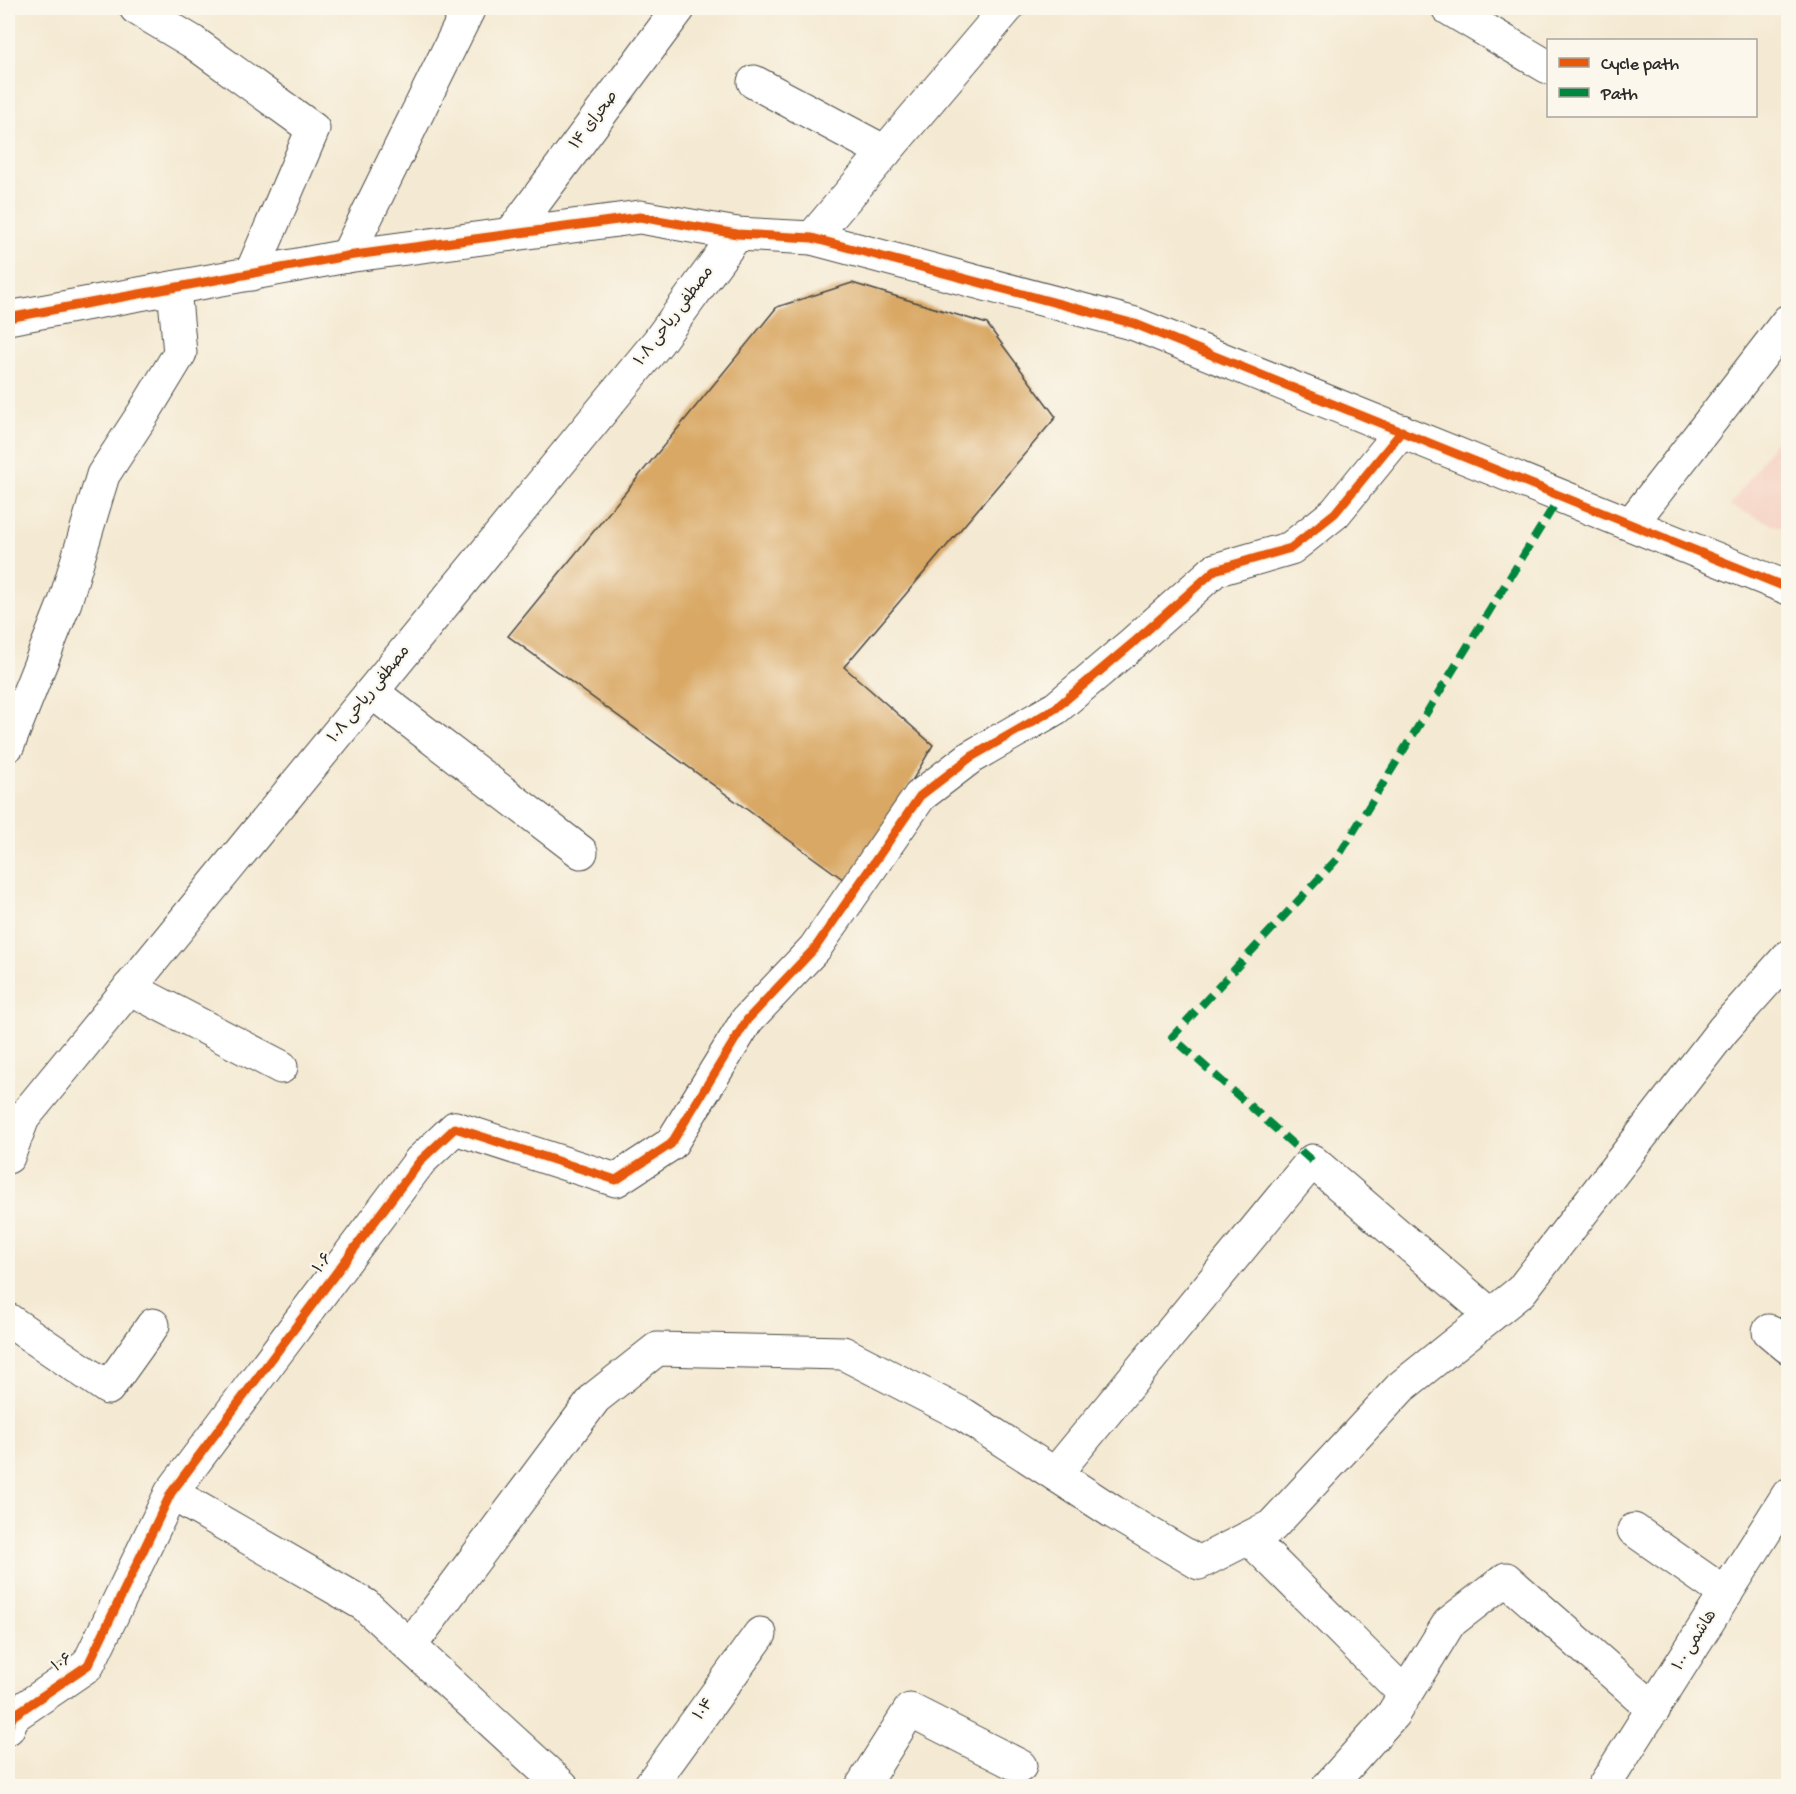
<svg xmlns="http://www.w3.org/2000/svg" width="1796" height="1794" font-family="'Gochi Hand','Playpen Sans Arabic',sans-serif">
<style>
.built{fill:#f5d2c3}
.building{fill:#d9a865}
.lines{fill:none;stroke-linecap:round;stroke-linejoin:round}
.minor-casing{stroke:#494844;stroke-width:35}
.minor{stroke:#fff;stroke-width:33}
.quiet{stroke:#00873e;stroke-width:8;stroke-dasharray:15 8;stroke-linecap:butt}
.cycleway-casing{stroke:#fbf7ec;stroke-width:13}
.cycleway{stroke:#e8590c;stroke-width:9}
.labels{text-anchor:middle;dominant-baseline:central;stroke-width:4.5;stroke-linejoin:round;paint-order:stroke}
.street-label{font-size:16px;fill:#2b2b2b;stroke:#fbf7ec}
</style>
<rect width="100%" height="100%" fill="#fbf7ec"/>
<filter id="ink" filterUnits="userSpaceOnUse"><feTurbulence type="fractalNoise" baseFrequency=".0167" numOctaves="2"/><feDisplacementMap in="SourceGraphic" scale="12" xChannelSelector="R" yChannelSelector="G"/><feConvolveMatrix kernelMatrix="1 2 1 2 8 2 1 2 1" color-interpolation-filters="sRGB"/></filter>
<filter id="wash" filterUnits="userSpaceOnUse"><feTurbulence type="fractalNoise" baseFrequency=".008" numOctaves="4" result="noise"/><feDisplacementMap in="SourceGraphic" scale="24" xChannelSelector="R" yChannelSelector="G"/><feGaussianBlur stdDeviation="1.35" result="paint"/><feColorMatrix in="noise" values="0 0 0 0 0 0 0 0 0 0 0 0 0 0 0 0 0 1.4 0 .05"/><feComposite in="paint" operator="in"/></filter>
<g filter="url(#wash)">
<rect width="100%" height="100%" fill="#f4e9d2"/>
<path class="built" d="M1788 423V531L1730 506Z"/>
<g id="blocks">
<path class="building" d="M852 283 987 324 1056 417 844 667 933 745 851 885 508 636 777 307Z"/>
</g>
</g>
<g filter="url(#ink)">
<use href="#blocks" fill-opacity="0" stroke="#494844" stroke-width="1.5"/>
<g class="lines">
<g class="minor-casing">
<g id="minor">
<path d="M136 8 193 42 313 129 251 274"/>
<path d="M1448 8 1548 67"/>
<path d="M754 82 885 152"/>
<path d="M511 234 679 8"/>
<path d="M812 238 1007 8"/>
<path d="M347 256 469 8"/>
<path d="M8 318 347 256 640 217 737 234 812 238 1135 324 1788 588"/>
<path d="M1631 524 1788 321"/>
<path d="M372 692 581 852"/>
<path d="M8 745 65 602 103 475 143 414 180 353 174 288"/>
<path d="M129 988 281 1067"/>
<path d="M8 1157 23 1118 658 342 737 234"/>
<path d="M8 1320 108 1388 153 1325"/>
<path d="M1769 1331 1788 1347"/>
<path d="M1055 1474 1312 1161 1491 1315"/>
<path d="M171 1493 365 1605 562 1786"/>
<path d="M1634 1530 1726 1594"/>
<path d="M1249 1538 1405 1694"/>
<path d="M410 1646 595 1398 657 1349 843 1353 964 1415 1113 1512 1199 1563 1272 1526 1401 1387 1521 1291 1723 1030 1788 957"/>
<path d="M8 1728 13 1716 88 1665 171 1493 420 1161 455 1128 616 1180 671 1144 747 1020 815 948 920 796 971 757 1056 708 1133 643 1215 570 1291 548 1335 513 1402 431"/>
<path d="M650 1786 760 1634"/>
<path d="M862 1786 910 1710 1020 1766"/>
<path d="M1329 1786 1393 1714 1449 1623 1506 1579 1654 1709"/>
<path d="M1604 1786 1788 1495"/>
</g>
</g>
<use href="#minor" class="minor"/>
<path class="quiet" d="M1312 1161 1172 1037 1336 860 1560 496"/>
<g class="cycleway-casing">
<g id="cycleway">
<path d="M8 318 347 256 640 217 737 234 812 238 1135 324 1788 588"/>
<path d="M8 1728 13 1716 88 1665 171 1493 420 1161 455 1128 616 1180 671 1144 747 1020 815 948 920 796 971 757 1056 708 1133 643 1215 570 1291 548 1335 513 1402 431"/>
</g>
</g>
<use href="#cycleway" class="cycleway"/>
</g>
</g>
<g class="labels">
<g class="street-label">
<text transform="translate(595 121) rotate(-53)">صحرای ۱۴</text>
<text transform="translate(675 317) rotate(-53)">مصطفی ریاحی ۱۰۸</text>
<text transform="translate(370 695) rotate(-51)">مصطفی ریاحی ۱۰۸</text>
<text transform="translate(324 1264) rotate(-53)">۱۰۶</text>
<text transform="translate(1696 1641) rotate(-58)">هاشمی ۱۰۰</text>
<text transform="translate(63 1664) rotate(-34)">۱۰۶</text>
<text transform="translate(705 1710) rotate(-54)">۱۰۴</text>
</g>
</g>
<rect width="1796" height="1794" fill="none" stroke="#fbf7ec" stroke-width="30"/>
<rect x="1547" y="39" width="210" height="78" fill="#fbf7ec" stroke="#a8a59f" stroke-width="1.5"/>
<rect x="1559" y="58" width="30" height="9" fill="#e8590c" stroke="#a8a59f" stroke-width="1.5"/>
<text x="1601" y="69" font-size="18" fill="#2b2b2b">Cycle path</text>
<rect x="1559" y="88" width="30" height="9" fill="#00873e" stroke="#a8a59f" stroke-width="1.5"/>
<text x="1601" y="99" font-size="18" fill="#2b2b2b">Path</text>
</svg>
